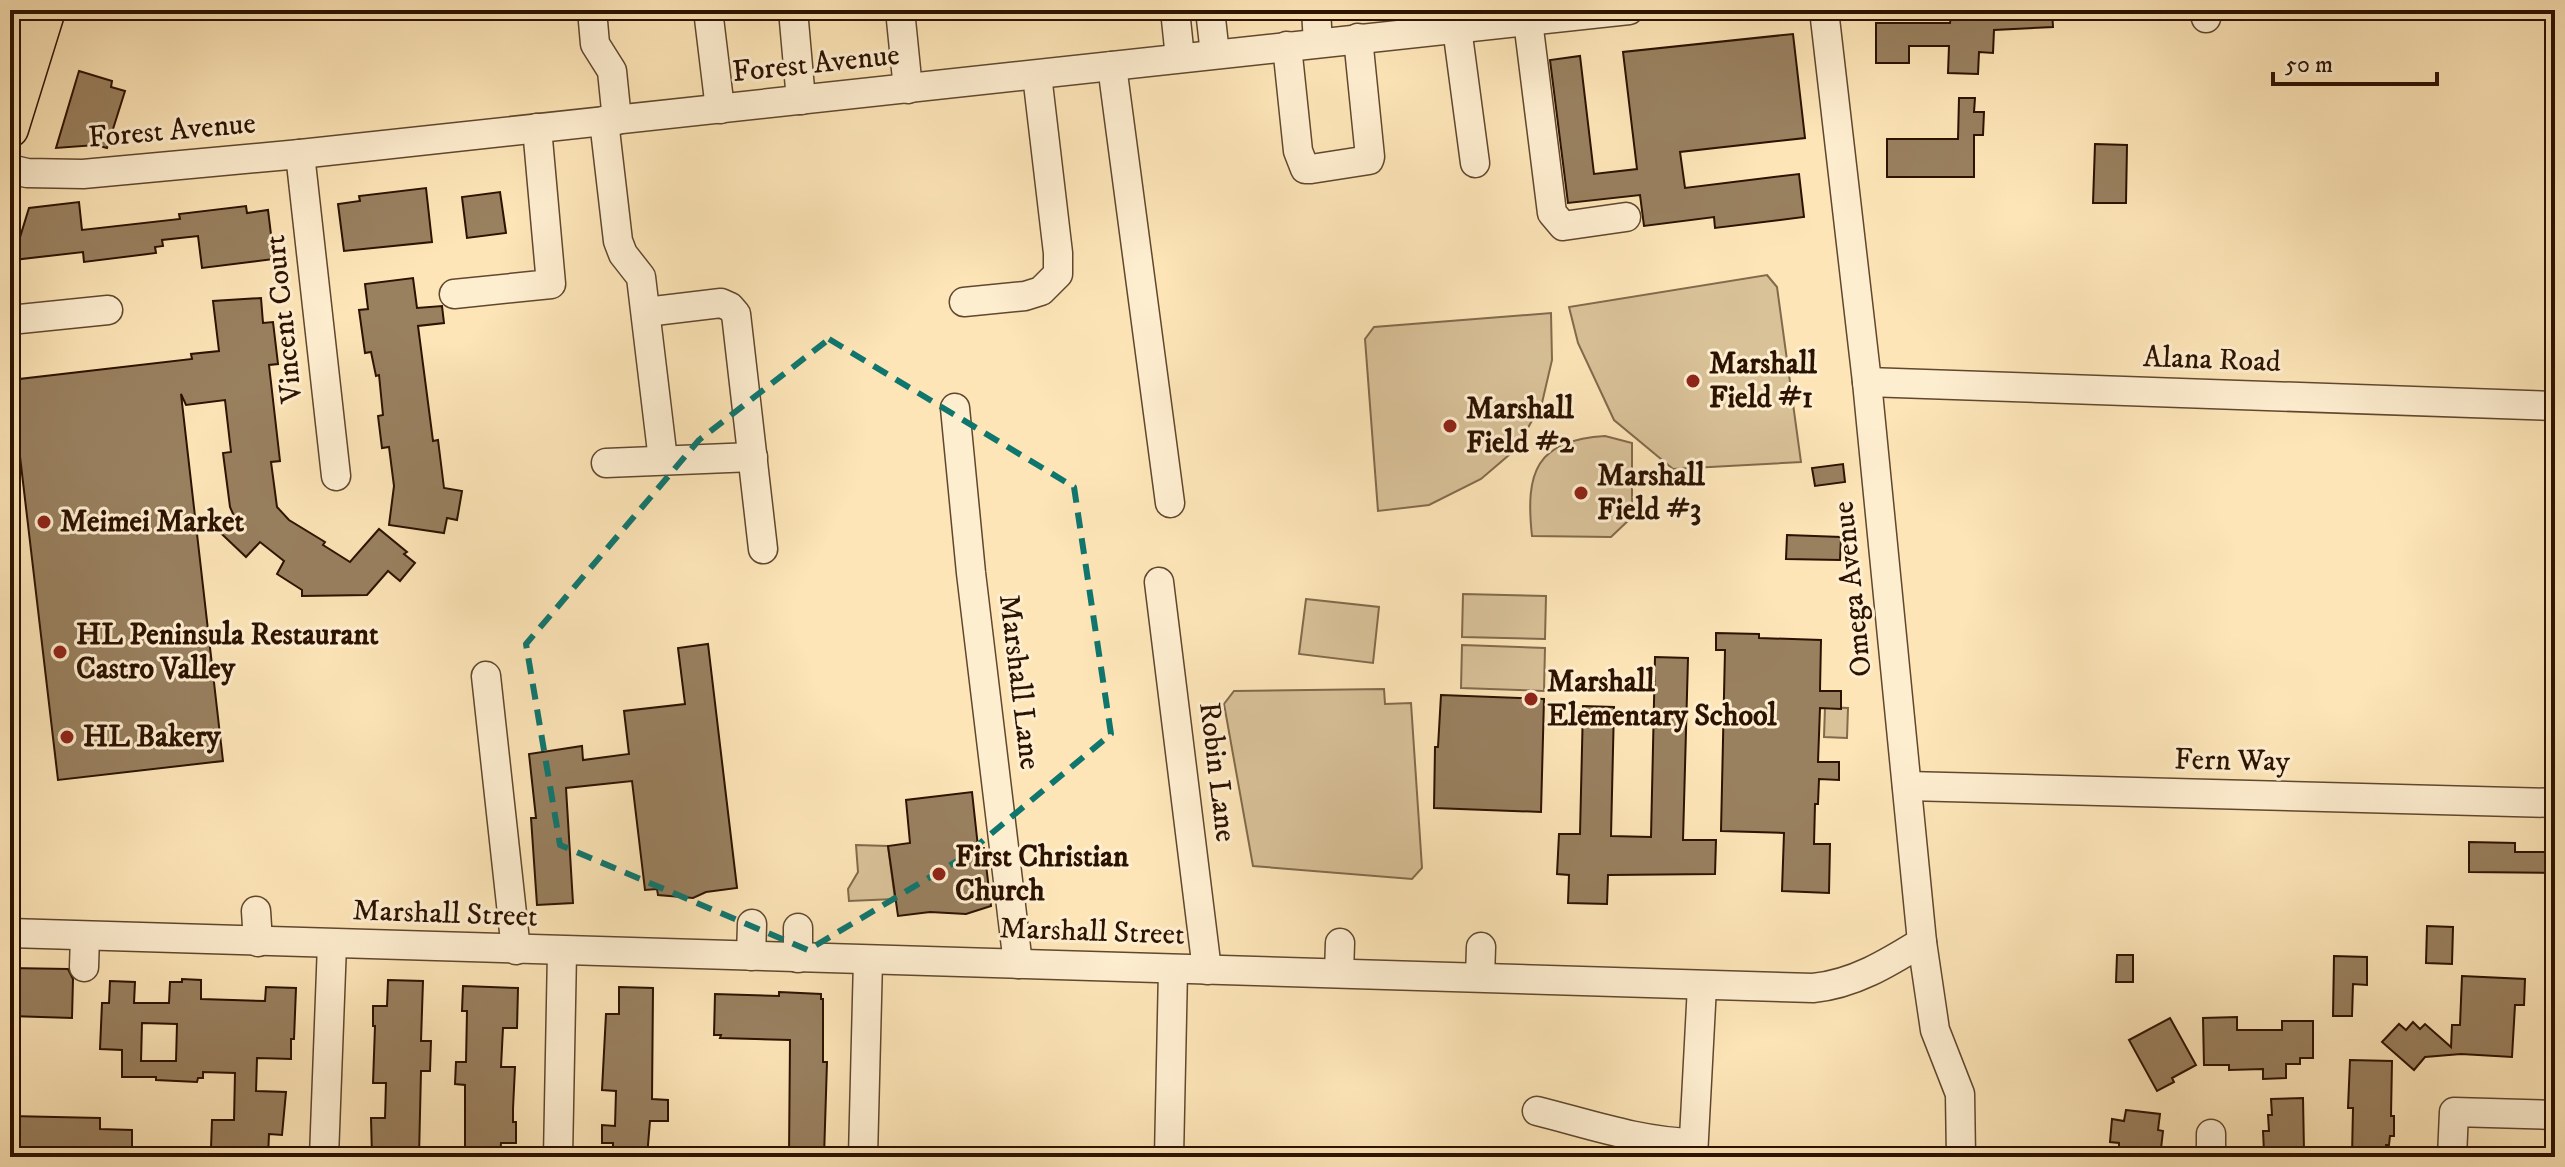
<svg xmlns="http://www.w3.org/2000/svg" width="2565" height="1167" font-family="'IM FELL DW Pica',serif">
<style>
.green{fill:#d9c198;stroke:#826a4c;stroke-width:2}
.building{fill:#99805f;stroke:#2c1200;stroke-width:2;fill-rule:evenodd}
.lines{fill:none;stroke-linecap:round;stroke-linejoin:round}
.minor-casing{stroke:#60472e;stroke-width:31}
.major-casing{stroke:#2c1200;stroke-width:39}
.minor{stroke:#feeed0;stroke-width:28}
.major{stroke:#fde5b7;stroke-width:36}
.marked{fill:none;stroke:#0f766e;stroke-width:6;stroke-dasharray:16 10;stroke-linejoin:round}
.poi-dot{fill:#8f2418;stroke:#feeed0;stroke-width:3}
.labels{text-anchor:middle;dominant-baseline:central;stroke-width:6;stroke-linejoin:round;paint-order:stroke}
.street-label{font-size:30px;fill:#2c1200;stroke:#feeed0}
.poi-label{font-size:30px;font-weight:bold;fill:#2c1200;stroke:#feeed0;text-anchor:start}
</style>
<rect width="100%" height="100%" fill="#fde5b7"/>
<filter id="stains"><feTurbulence type="fractalNoise" baseFrequency=".0025" numOctaves="4"/><feColorMatrix values="0 0 0 0 .2 0 0 0 0 .09 0 0 0 0 .02 0 0 0 .5 -.17"/></filter>
<radialGradient id="worn" r=".72"><stop offset=".6" stop-color="#630" stop-opacity="0"/><stop offset="1" stop-color="#630" stop-opacity=".3"/></radialGradient>
<g class="green">
<path d="M1767 275 1777 287 1801 462 1673 469 1614 420 1578 343 1569 307Z"/>
<path d="M1551 313 1552 360 1542 403 1516 449 1481 479 1429 505 1378 511 1365 339 1374 327Z"/>
<path d="M1605 436 1632 443V517L1611 537 1532 536C1525 472 1536 440 1605 436Z"/>
<path d="M1463 594 1546 596 1545 639 1462 637Z"/>
<path d="M1306 599 1379 607 1373 663 1299 654Z"/>
<path d="M1462 645 1545 648 1544 691 1461 688Z"/>
<path d="M1384 689 1385 704 1411 703 1422 868 1412 879 1253 866 1224 704 1234 691Z"/>
<path d="M1825 707 1848 708 1847 738 1824 737Z"/>
<path d="M856 845 888 846 895 899 849 901 848 889 858 872Z"/>
</g>
<g class="building">
<path d="M1974 10H2052L2053 27 1994 30 1993 53 1979 52 1978 74 1948 73 1949 46H1909V63H1876V23H1950L1951 16 1973 17Z"/>
<path d="M1793 34 1805 138 1680 152 1685 188 1799 174 1804 217 1715 228 1714 217 1644 226 1640 195 1568 203 1550 60 1580 56 1594 174 1637 169 1623 52Z"/>
<path d="M79 71 112 81 111 87 125 91 107 148 96 145 56 148Z"/>
<path d="M1959 98H1975L1974 112H1984L1983 135H1974V177H1887V139H1958Z"/>
<path d="M2095 144 2127 145 2126 203H2093Z"/>
<path d="M426 188 432 242 344 251 338 204 360 201 359 196Z"/>
<path d="M500 192 506 233 467 238 462 197Z"/>
<path d="M79 202 82 230 180 219 179 214 246 206 247 213 268 210 274 259 202 268 198 236 162 240 163 246 155 247 156 253 84 262 83 252 13 260 29 208Z"/>
<path d="M413 278 417 308 442 306 444 323 418 326 433 441 438 440 444 488 462 491 457 520 447 518 444 533 389 525 394 486 389 447 382 448 378 416 383 415 379 375 376 376 371 352 365 353 359 310 368 309 365 284Z"/>
<path d="M261 298 263 323 273 322 278 364 269 365 280 461 271 462 277 507 289 520 325 542 323 545 350 562 379 529 407 552 404 554 415 563 400 581 388 571 367 595 302 596V590L277 574 284 561 260 542 246 557 207 520 234 516 230 507 223 453 231 452 225 400 186 405 181 394 223 761 58 780 11 380 192 359 191 354 219 351 213 301Z"/>
<path d="M1843 464 1845 482 1815 486 1812 468Z"/>
<path d="M1787 535 1841 537 1840 560 1786 559Z"/>
<path d="M1716 633 1759 634V638L1821 640 1820 691H1841V709L1820 708 1818 762H1839V780L1819 779 1818 804H1815L1814 844H1830L1829 893 1782 891 1784 833 1721 831 1725 650H1716Z"/>
<path d="M708 644 737 888 706 892 693 898 658 895 657 889 645 890 632 781 566 788 573 903 537 905 531 818H536L529 754 582 746 583 760 629 754 624 711 685 704 678 648Z"/>
<path d="M1655 657 1688 658 1683 840H1716L1715 874 1608 875 1607 904 1568 903 1569 875 1557 874 1559 834H1580L1583 706 1614 707 1611 836 1651 837Z"/>
<path d="M1441 695 1544 699 1541 812 1434 808 1435 747H1438Z"/>
<path d="M972 792 978 847 984 848 991 906 966 914 930 912 898 916 888 846 910 843 906 800Z"/>
<path d="M2469 842 2515 843V852H2555V873L2469 872Z"/>
<path d="M2427 926 2453 927 2452 964 2426 963Z"/>
<path d="M2117 955H2133V982H2116Z"/>
<path d="M2334 956 2367 957V985L2353 984 2352 1016H2333Z"/>
<path d="M10 968 68 969 73 979 72 1018 10 1016Z"/>
<path d="M2462 976 2525 979 2524 1005H2515L2512 1057 2461 1054 2425 1057 2414 1070 2382 1042 2399 1024 2406 1030 2413 1022 2420 1029 2425 1024 2451 1047 2452 1025H2460Z"/>
<path d="M182 979 201 980V999L265 1001 266 987 296 988 294 1039H291V1059L257 1058 256 1091 286 1092 282 1135 269 1134 268 1157H234V1148H211L212 1120H234L235 1073 203 1072V1078H198L197 1082 156 1080V1077H122V1050L100 1049 102 1003H109L110 981 135 982 134 1003H169L170 982H182ZM142 1023 177 1024 176 1061H141Z"/>
<path d="M388 980 423 981 421 1041H431L430 1071H421L419 1157H372L371 1118H385L386 1083H373L375 1026H373V1006H387Z"/>
<path d="M463 986 518 988 517 1028H503L501 1067H515L513 1109V1122H516V1143H501L500 1157H465V1085L455 1084 456 1062H466L467 1011H462Z"/>
<path d="M619 987 653 988 652 1099 668 1100V1121H650L647 1157H613V1143H602V1125L615 1126 616 1091 602 1090 606 1014H619Z"/>
<path d="M779 992 821 994V999H823V1062H827L824 1157H789L790 1040 720 1038 721 1035H714L715 994 779 996Z"/>
<path d="M2237 1017V1030H2282V1021H2313V1058H2300V1064H2286V1078L2263 1079V1069L2229 1070V1065H2204L2203 1018Z"/>
<path d="M2170 1018 2196 1065 2172 1078 2174 1082 2157 1091 2129 1040Z"/>
<path d="M2350 1060 2392 1061 2391 1116H2394V1136H2390L2389 1145H2386V1151H2382L2381 1157H2352L2353 1108H2348Z"/>
<path d="M2303 1098 2304 1151 2264 1152 2263 1131H2269L2268 1115H2272L2271 1099Z"/>
<path d="M2126 1110 2160 1114 2158 1130 2163 1131 2160 1157H2119V1143L2110 1142 2112 1119 2124 1121Z"/>
<path d="M10 1116 100 1118V1129L132 1130V1157L10 1155Z"/>
</g>
<g class="lines">
<g class="minor-casing">
<g id="minor">
<path d="M592 10 595 44 612 71 617 120"/>
<path d="M708 10 720 109"/>
<path d="M793 10 801 100"/>
<path d="M900 10 908 89"/>
<path d="M1175 10 1180 58"/>
<path d="M1210 10 1215 54"/>
<path d="M1316 10 1318 43"/>
<path d="M1824 10 1867 382 1922 942 1935 1030 1960 1094 1961 1157"/>
<path d="M2206 10V18"/>
<path d="M1528 21 1552 213 1563 226 1626 217"/>
<path d="M1457 28 1475 163"/>
<path d="M1287 46 1298 151 1305 169H1311L1369 160 1370 157 1358 38"/>
<path d="M1112 66 1170 503"/>
<path d="M604 121 618 241 623 254 641 277 663 460"/>
<path d="M300 154 336 476"/>
<path d="M10 169 27 173 83 174 300 154 1629 10"/>
<path d="M454 294 551 284 537 128"/>
<path d="M964 302 1025 296 1041 291 1058 274V253L1037 75"/>
<path d="M646 312 721 303 730 307 736 314 763 549"/>
<path d="M10 320 108 310"/>
<path d="M1867 382 2555 406"/>
<path d="M955 408 971 573 1018 964"/>
<path d="M606 463 753 457"/>
<path d="M1159 582 1207 970"/>
<path d="M486 676 516 950"/>
<path d="M1907 786 2555 803"/>
<path d="M256 911 258 942"/>
<path d="M10 933 1813 988C1854 984 1888 963 1922 942"/>
<path d="M751 956 752 924"/>
<path d="M798 958V928"/>
<path d="M84 967 85 936"/>
<path d="M1339 973 1340 943"/>
<path d="M1480 977 1481 947"/>
<path d="M1537 1111C1589 1124 1640 1142 1693 1143"/>
<path d="M324 1157 332 944"/>
<path d="M558 1157 562 952"/>
<path d="M863 1157 868 960"/>
<path d="M1169 1157 1173 970"/>
<path d="M1693 1157 1702 986"/>
<path d="M2211 1157V1134"/>
<path d="M2452 1157 2454 1112 2555 1115"/>
</g>
</g>
<g class="major-casing">
<g id="major">
<path d="M10 40 20 10"/>
<path d="M10 129 47 10"/>
</g>
</g>
<use href="#minor" class="minor"/>
<use href="#major" class="major"/>
</g>
<path class="marked" d="M829 339 1074 487 1111 734 962 858 808 950 560 845 526 644 699 440Z"/>
<g class="poi-dot">
<circle cx="1693" cy="381" r="8"/>
<circle cx="1450" cy="426" r="8"/>
<circle cx="1581" cy="493" r="8"/>
<circle cx="44" cy="522" r="8"/>
<circle cx="60" cy="652" r="8"/>
<circle cx="1531" cy="699" r="8"/>
<circle cx="67" cy="737" r="8"/>
<circle cx="939" cy="874" r="8"/>
</g>
<g class="labels">
<g class="street-label">
<text transform="translate(816 64) rotate(-6)">Forest Avenue</text>
<text transform="translate(172 131) rotate(-5)">Forest Avenue</text>
<text transform="translate(284 319) rotate(-96)">Vincent Court</text>
<text transform="translate(2212 360) rotate(2)">Alana Road</text>
<text transform="translate(1853 589) rotate(-96)">Omega Avenue</text>
<text transform="translate(1019 682) rotate(83)">Marshall Lane</text>
<text transform="translate(2232 761) rotate(1)">Fern Way</text>
<text transform="translate(1217 772) rotate(83)">Robin Lane</text>
<text transform="translate(445 914) rotate(2)">Marshall Street</text>
<text transform="translate(1092 932) rotate(2)">Marshall Street</text>
</g>
<g class="poi-label">
<text x="1709" y="364">Marshall<tspan x="1709" dy="34">Field #1</tspan></text>
<text x="1466" y="409">Marshall<tspan x="1466" dy="34">Field #2</tspan></text>
<text x="1597" y="476">Marshall<tspan x="1597" dy="34">Field #3</tspan></text>
<text x="60" y="522">Meimei Market</text>
<text x="76" y="635">HL Peninsula Restaurant<tspan x="76" dy="34">Castro Valley</tspan></text>
<text x="1547" y="682">Marshall<tspan x="1547" dy="34">Elementary School</tspan></text>
<text x="83" y="737">HL Bakery</text>
<text x="955" y="857">First Christian<tspan x="955" dy="34">Church</tspan></text>
</g>
</g>
<rect width="2565" height="1167" fill="none" stroke="#fde5b7" stroke-width="40"/>
<rect x="12" y="12" width="2541" height="1143" fill="none" stroke="#2c1200" stroke-width="4"/>
<rect x="20" y="20" width="2525" height="1127" fill="none" stroke="#2c1200" stroke-width="2"/>
<path d="M2273 72v12h164v-12" fill="none" stroke="#2c1200" stroke-width="4"/>
<text x="2285" y="72" font-size="24" fill="#2c1200" stroke="#feeed0" stroke-width="6" paint-order="stroke">50 m</text>
<rect width="100%" height="100%" filter="url(#stains)"/>
<rect width="100%" height="100%" fill="url(#worn)"/>
</svg>
